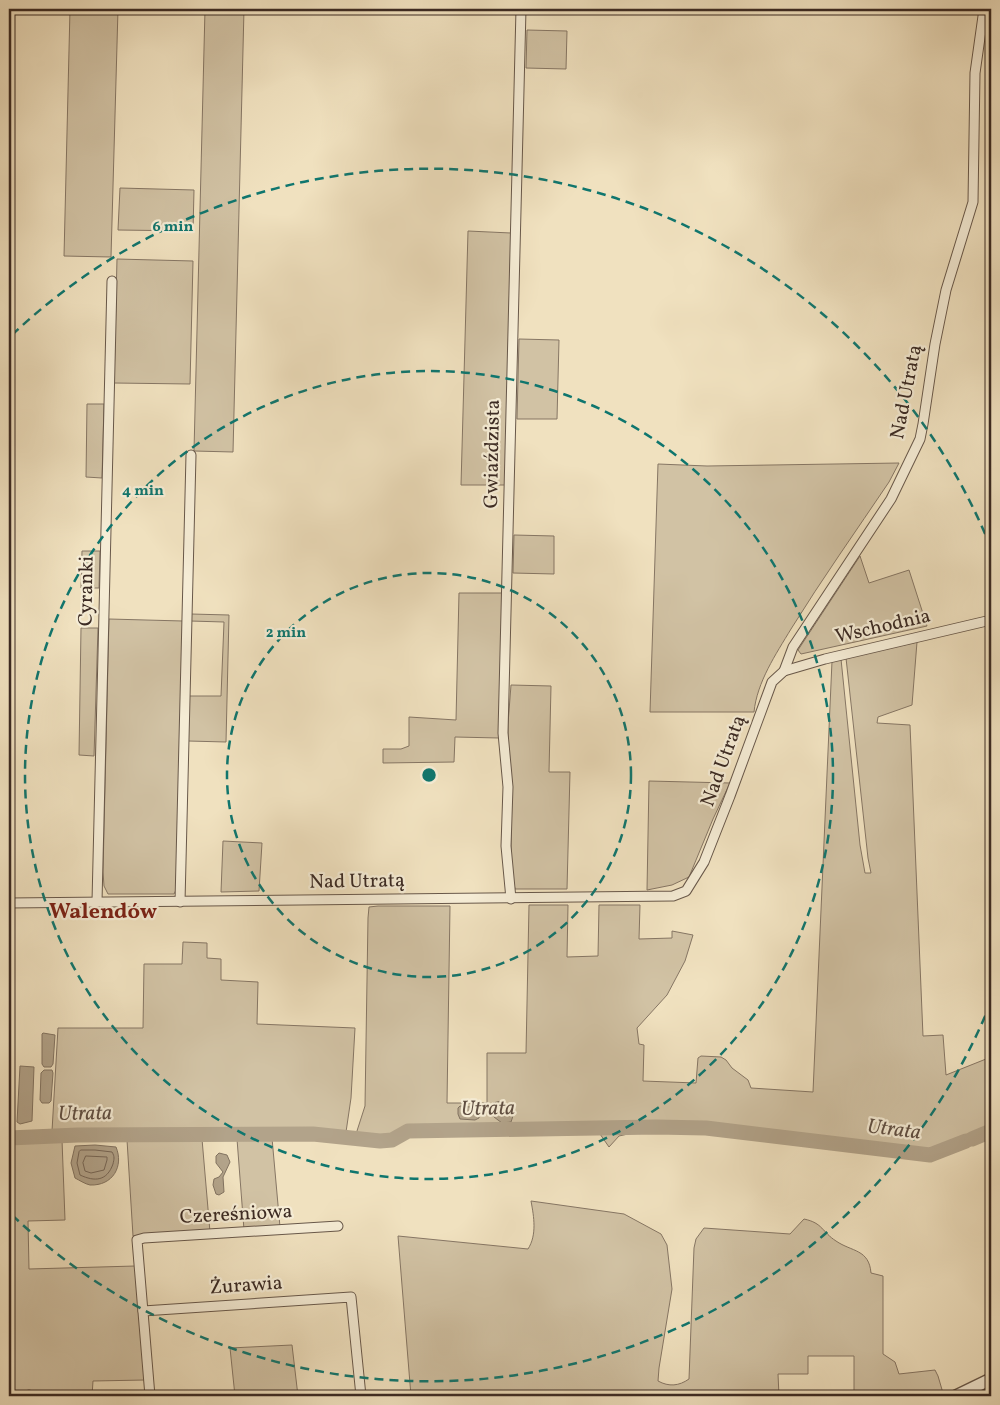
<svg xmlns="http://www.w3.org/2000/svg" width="1000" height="1405" font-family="Vollkorn,serif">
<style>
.green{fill:#d1c2a4;stroke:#867664}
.water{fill:#b2a38a;stroke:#827361}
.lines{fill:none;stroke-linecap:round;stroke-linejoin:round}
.shore{stroke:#766656;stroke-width:1}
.stream{stroke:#827361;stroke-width:2.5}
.river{stroke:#b2a38a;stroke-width:15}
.minor-casing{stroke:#68584a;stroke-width:11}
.tertiary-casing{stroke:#68584a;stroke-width:14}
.minor{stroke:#f5ecd5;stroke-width:9}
.tertiary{stroke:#f5ecd5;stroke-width:11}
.ring{fill:none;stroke:#0f766e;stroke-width:2.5;stroke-dasharray:9 6}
.labels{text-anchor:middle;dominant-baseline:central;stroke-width:4.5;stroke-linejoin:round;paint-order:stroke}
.street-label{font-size:20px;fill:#3b2a23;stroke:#f5ecd5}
.water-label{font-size:21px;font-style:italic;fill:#5f4e42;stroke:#f5ecd5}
.quarter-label{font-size:22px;font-weight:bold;fill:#7a1f14;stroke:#f5ecd5}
.centre{fill:#0f766e;stroke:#f5ecd5;stroke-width:2.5}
.ring-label{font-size:15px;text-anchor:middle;font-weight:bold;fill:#0f766e;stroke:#f5ecd5;stroke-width:4.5;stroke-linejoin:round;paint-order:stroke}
</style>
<rect width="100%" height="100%" fill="#f0e1bf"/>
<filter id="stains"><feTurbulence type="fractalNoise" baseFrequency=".004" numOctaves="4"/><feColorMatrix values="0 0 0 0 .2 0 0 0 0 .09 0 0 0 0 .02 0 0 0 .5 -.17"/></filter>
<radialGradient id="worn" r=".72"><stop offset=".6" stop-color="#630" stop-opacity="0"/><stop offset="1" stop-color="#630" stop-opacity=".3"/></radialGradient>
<g class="green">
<path d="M70 9H118L111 257 64 256Z"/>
<path d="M205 9H244L233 452 194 451Z"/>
<path d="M527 30 567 31 566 69 526 68Z"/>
<path d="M120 188 194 190 193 231 118 230Z"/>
<path d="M468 231 511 233 505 485H461Z"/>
<path d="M117 259 193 261 190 384 114 383Z"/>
<path d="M519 339 559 340 557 419H517Z"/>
<path d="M87 404H104L102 478 86 477Z"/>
<path d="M899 463 889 482C856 531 822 579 791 629 776 654 757 682 754 712H650L658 464 707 466Z"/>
<path d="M514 535 554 536V574L513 573Z"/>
<path d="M82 551H100L99 588H81Z"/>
<path d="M860 556 869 583 909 570 927 626 801 654 798 650Z"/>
<path d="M459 593H503L499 738 455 737 454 762 383 763V749H401L409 746V717L456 720Z"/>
<path d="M191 614 229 615 226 742 188 741V696H221L224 622 190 621Z"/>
<path d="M109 619 183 621 176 890 174 894H108L104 886 103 872Z"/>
<path d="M81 628H98L94 756 79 755Z"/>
<path d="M917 642 912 705 878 717 877 723 910 725 923 1036 943 1035 946 1075 991 1057V1136L930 1158 706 1133 637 1132 619 1136 609 1147 600 1134 416 1135 386 1145 344 1140 272 1138 280 1227 244 1230 237 1139H202L210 1232 133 1236 127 1140H62L65 1220 28 1221 29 1269 135 1266 145 1380 93 1381 92 1396H40L39 1392H24V1396H9V1133L52 1131 58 1028H143L144 964H182L183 942 207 943V958L221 959V980L258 982 257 1024 355 1028 351 1098 346 1132 356 1134 365 1106 368 918 369 907 378 906H450L447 1103H487V1053H526L529 905H568L567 957 598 956 599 905H640L639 939 672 938V931L693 935 685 961 667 995 637 1028 639 1044 644 1045 643 1081 696 1083 698 1058 701 1056 721 1057 726 1060 732 1068 748 1080 751 1088 813 1092 832 661 841 659 860 845 865 873H871L868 858 846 658Z"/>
<path d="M511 685 551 686 549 772H570L567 889H515L511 869V773L508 750V724Z"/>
<path d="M649 781 730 783 713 819 689 877 672 885 647 890Z"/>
<path d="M223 841 262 843 259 891 221 892Z"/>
<path d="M531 1201 624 1214 661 1234 667 1245 672 1289 659 1368 658 1381C669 1387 679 1386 689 1379L694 1248 696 1239 704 1228 790 1234 804 1219C823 1223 822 1232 836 1241 852 1252 869 1249 871 1273L883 1276V1354L895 1362 899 1374 935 1370 938 1376 943 1393 936 1396H854V1356H808V1374H778L779 1396H411L398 1236 528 1249C537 1235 534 1217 531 1201Z"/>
<path d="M292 1345 298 1396H235L230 1348Z"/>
</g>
<g class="water">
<path d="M43 1033 55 1035 53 1064 51 1067H44L42 1064V1034Z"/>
<path d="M20 1066 34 1067 32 1121 20 1124 17 1122Z"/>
<path d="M44 1070H52L53 1073 51 1101 49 1103H42L40 1100 41 1073Z"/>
<path d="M501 1101 512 1106 514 1113 511 1122 502 1123 494 1117 492 1106 493 1103Z"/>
<path d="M460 1106 480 1108 479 1118 475 1120 460 1119 458 1114V1108Z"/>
<path d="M95 1145 116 1147C124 1166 113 1186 90 1185 85 1184 79 1180 75 1178L71 1163 75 1146Z"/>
<path d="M219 1153 227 1155 230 1162 223 1177 224 1192 219 1195 216 1194 213 1185 214 1179 219 1177 223 1172 216 1163V1156Z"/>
</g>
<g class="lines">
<g class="shore">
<path d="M81 1150H95L112 1152C115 1157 114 1159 113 1164 107 1181 95 1182 80 1175L77 1163 79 1152Z"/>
<path d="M86 1156 107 1157V1160L104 1170 91 1173 85 1171 83 1163Z"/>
</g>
<path class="stream" d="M985 1134 991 1161"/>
<g class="river">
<path d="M9 1138 78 1135 313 1134 380 1141 392 1140 408 1131 656 1127 706 1128 930 1155 966 1141"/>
<path d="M972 1139 991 1131"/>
</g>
<g class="minor-casing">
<g id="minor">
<path d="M784 671 825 659 991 620"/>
<path d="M511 899 506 846 508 787 503 733 521 9"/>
<path d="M97 902 112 281"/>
<path d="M180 902 191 455"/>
<path d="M9 903 673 896 686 891 704 862 730 796 772 682 784 671 793 647 891 499 920 439 923 424 935 344 946 290 973 202 975 73 984 9"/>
<path d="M143 1311 351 1297 361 1396"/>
<path d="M29 1395V1396"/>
<path d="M150 1396 137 1240 144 1238 338 1226"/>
</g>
</g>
<g class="tertiary-casing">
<path id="tertiary" d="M956 1396 991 1379"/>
</g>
<use href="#minor" class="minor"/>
<use href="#tertiary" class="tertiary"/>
</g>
<g class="ring">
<circle cx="429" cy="775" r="202"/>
<circle cx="429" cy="775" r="404"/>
<path d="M991 1002A606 606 0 0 1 12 1215M12 335A606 606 0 0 1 991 548"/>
</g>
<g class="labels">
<g class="street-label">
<text transform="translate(907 392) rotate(-79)">Nad Utratą</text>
<text transform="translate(493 454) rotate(-89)">Gwiaździsta</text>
<text transform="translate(87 591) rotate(-89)">Cyranki</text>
<text transform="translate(883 627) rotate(-13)">Wschodnia</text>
<text transform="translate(724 761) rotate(-70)">Nad Utratą</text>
<text transform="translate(357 882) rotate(-1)">Nad Utratą</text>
<text transform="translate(236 1215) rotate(-3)">Czereśniowa</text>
<text transform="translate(246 1286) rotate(-4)">Żurawia</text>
</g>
<g class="water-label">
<text transform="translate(488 1109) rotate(-1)">Utrata</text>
<text transform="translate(85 1114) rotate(-1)">Utrata</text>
<text transform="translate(894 1130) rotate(7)">Utrata</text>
</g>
<g class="quarter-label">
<text x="103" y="912">Walendów</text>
</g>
</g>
<circle cx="429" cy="775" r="8" class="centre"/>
<g class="ring-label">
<text x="173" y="231">6 min</text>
<text x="143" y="495">4 min</text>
<text x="286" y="637">2 min</text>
</g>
<rect width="1000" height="1405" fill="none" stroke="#f0e1bf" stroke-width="30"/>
<rect x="10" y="10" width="980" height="1385" fill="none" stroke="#3b2a23" stroke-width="2.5"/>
<rect x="15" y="15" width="970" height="1375" fill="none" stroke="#3b2a23"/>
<rect width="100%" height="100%" filter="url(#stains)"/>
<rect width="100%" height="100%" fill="url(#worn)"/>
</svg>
